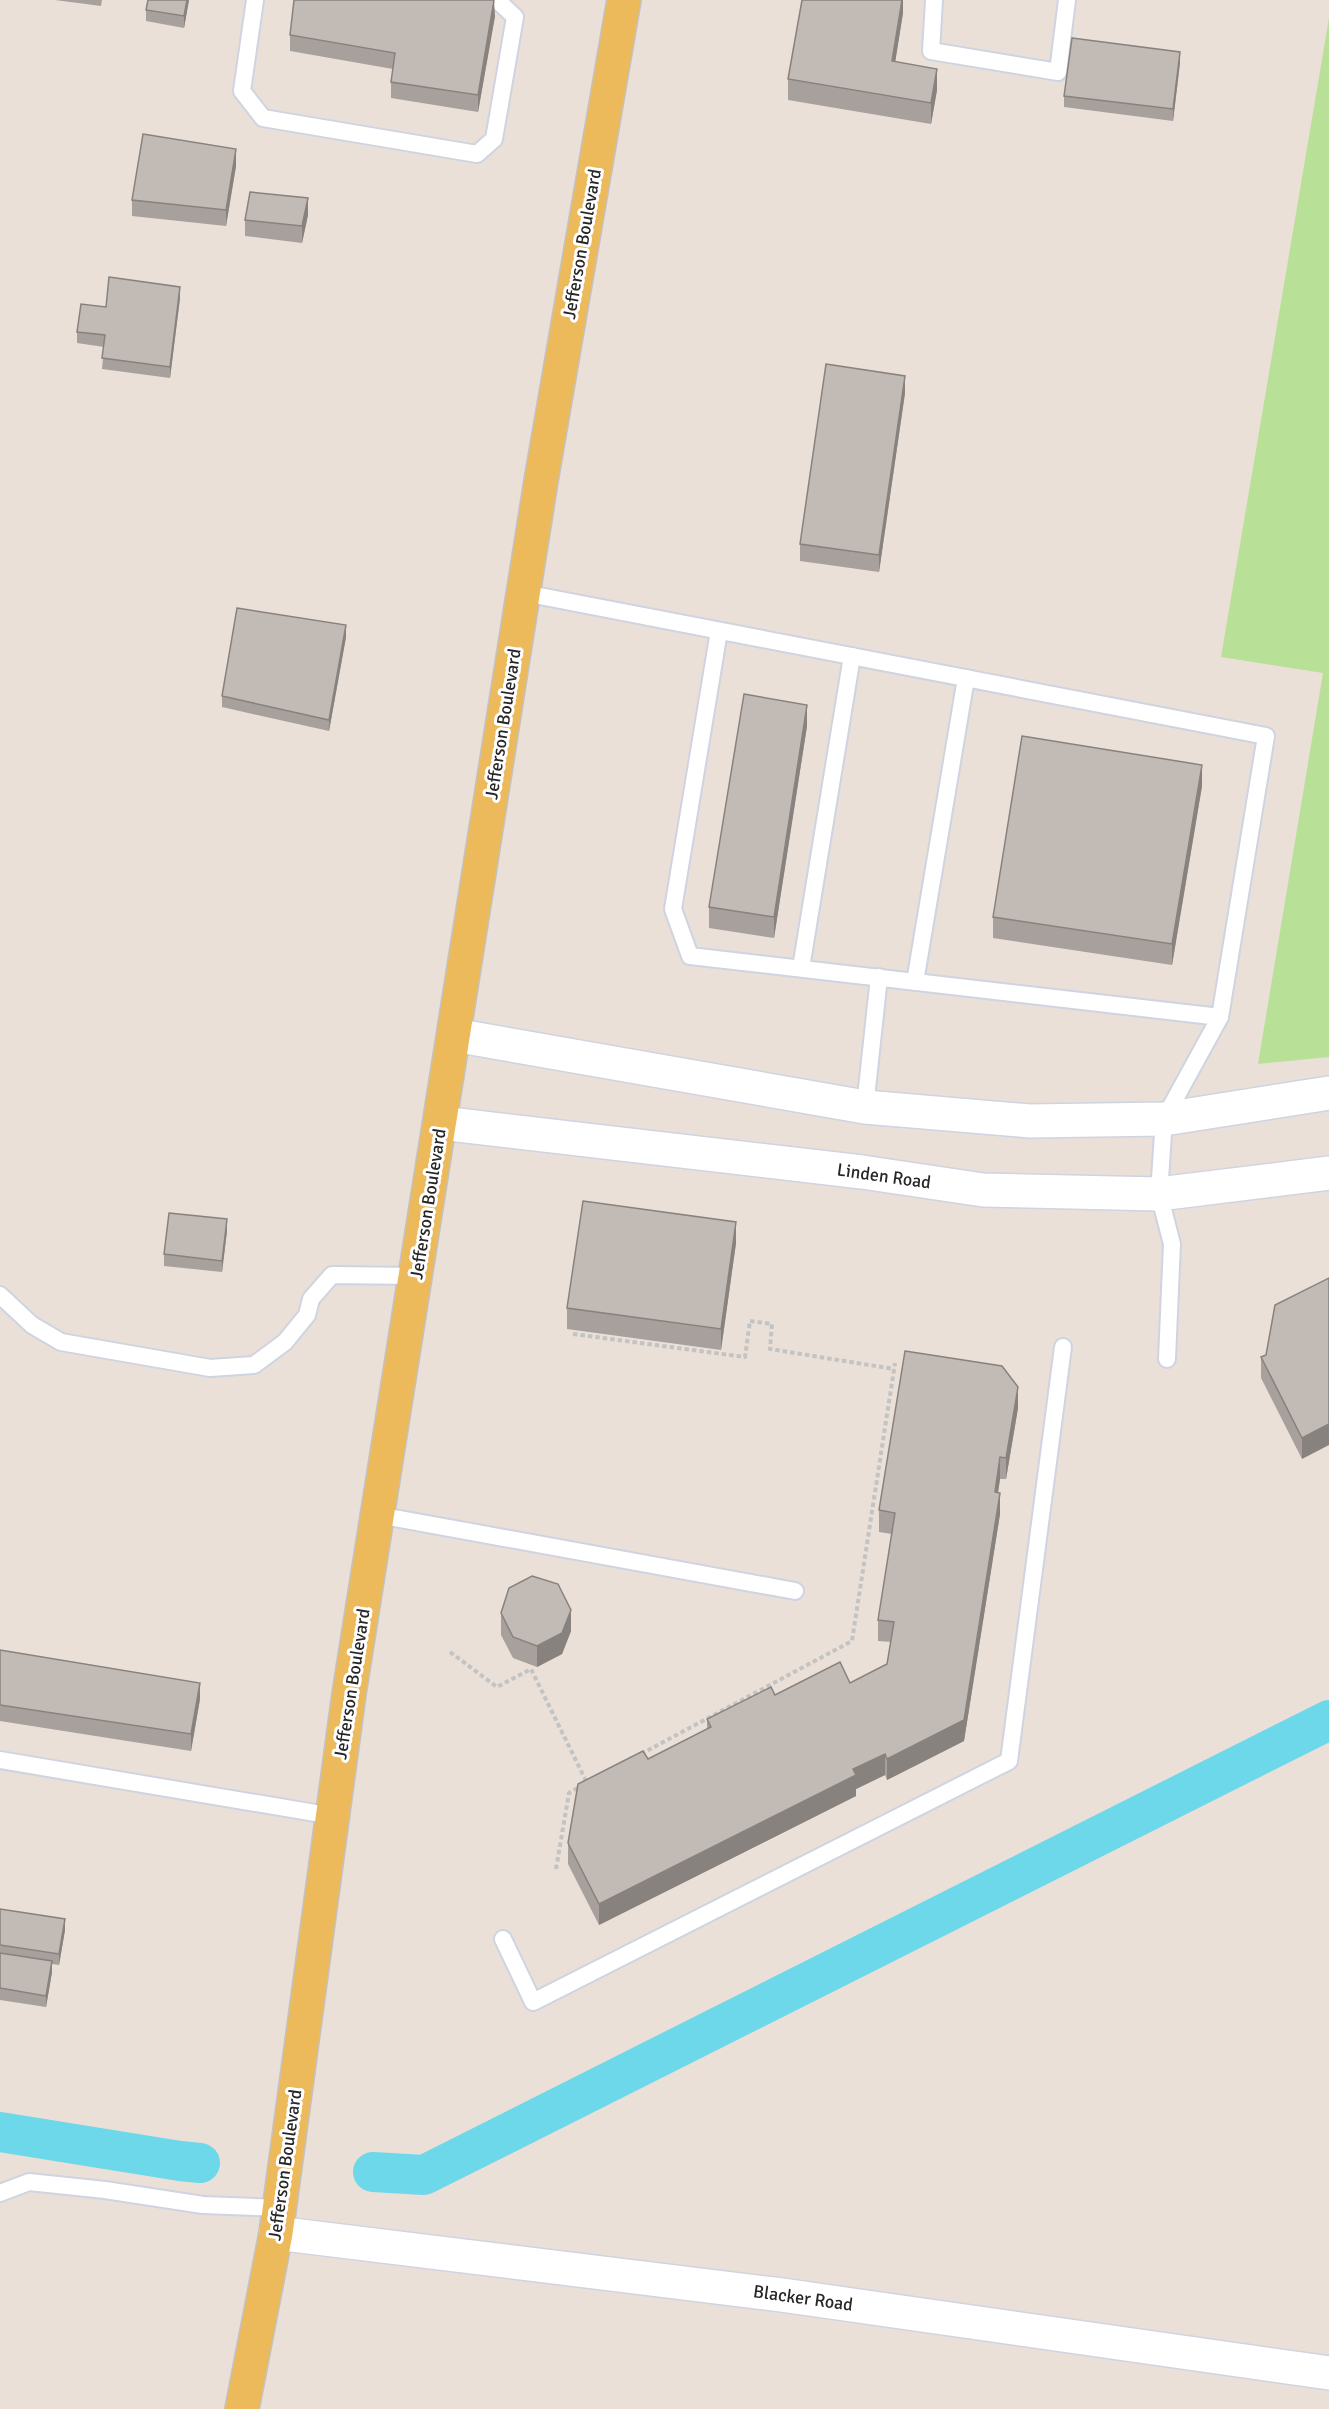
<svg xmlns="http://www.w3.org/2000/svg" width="1329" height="2409" font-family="Signika,sans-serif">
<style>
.green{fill:#b8e096}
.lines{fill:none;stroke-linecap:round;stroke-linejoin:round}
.canal{stroke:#6dd8ea;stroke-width:40}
.lane-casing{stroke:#ced4e0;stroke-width:20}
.street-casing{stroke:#ced4e0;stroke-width:36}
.secondary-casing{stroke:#ced4e0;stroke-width:36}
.primary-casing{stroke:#c3c3c3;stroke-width:36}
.path{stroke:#c3c3c3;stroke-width:4;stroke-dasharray:4.5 3;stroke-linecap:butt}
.lane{stroke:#fff;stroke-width:16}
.street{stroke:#fff;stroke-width:33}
.secondary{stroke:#fff;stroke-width:33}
.primary{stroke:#ecb95b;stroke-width:33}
.wall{fill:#a7a09c}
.shaded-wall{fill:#88827f}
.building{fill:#c2bab5;stroke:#88827f;stroke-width:1.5}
.labels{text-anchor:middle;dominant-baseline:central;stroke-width:6;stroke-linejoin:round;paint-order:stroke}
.street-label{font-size:18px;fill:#272727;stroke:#fff}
</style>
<rect width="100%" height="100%" fill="#eae0d8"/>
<path class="green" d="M1329 18V1057L1258 1064 1323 673 1221 657Z"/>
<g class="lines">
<g class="canal">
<path d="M0 2132 180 2161 200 2163"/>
<path d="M373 2172 424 2175 1329 1720"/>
</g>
<g class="lane-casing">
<g id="lane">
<path d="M255 0 242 91 263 118 477 154 494 139 515 17 497 0"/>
<path d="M934 0 931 51 1058 72 1067 0"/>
<path d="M524 593 1266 736 1220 1017 1164 1119 1159 1194 1172 1244 1167 1359"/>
<path d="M719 631 673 909 690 956 1220 1017"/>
<path d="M801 968 852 656"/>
<path d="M915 982 966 678"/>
<path d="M865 1107 879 977"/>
<path d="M0 1295 32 1325 61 1342 210 1368 254 1365 285 1342 307 1315 311 1299 332 1275 416 1276"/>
<path d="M378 1515 795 1591"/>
<path d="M0 1760 333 1816"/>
<path d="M503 1939 533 2002 1009 1761 1063 1347"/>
<path d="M0 2193 29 2182 105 2190 203 2205 280 2208"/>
</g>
</g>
<g class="street-casing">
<path id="street" d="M276 2233 782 2295 1329 2373"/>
</g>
<g class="secondary-casing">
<g id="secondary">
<path d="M454 1035 865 1107 1030 1121 1164 1119 1329 1093"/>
<path d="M441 1123 862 1172 983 1190 1159 1194 1329 1173"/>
</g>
</g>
<g class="primary-casing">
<path id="primary" d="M242 2409 276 2233 349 1694 541 481 624 0"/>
</g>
<g class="path">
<path d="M573 1334 745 1357 750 1321 772 1324 770 1349 894 1369"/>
<path d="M450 1652 497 1687 531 1669 587 1783"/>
<path d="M641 1754 852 1641 895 1363"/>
<path d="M556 1869 569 1793 581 1786"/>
</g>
<use href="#lane" class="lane"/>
<use href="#street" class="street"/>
<use href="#secondary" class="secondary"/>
<use href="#primary" class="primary"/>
</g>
<g class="wall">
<path d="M55 0H102L101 6Z"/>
<path d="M148 0H189L184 28 146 21V10Z"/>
<path d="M903 0V13L895 62 937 90 931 124 788 100V79Z"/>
<path d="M495 16 478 112 391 98V82L393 69 290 51V35Z"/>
<path d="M1180 63 1173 121 1064 107V96Z"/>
<path d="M236 166 226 226 132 216V200Z"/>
<path d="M308 215 302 243 245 236V220Z"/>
<path d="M180 298 170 378 102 369 104 347 77 343V332L106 307Z"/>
<path d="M905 393 879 572 800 561V544Z"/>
<path d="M346 637 329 731 222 707V696Z"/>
<path d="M807 726 774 938 709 928V907Z"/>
<path d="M1202 786 1172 965 993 938V917Z"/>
<path d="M227 1231 222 1272 164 1266V1254Z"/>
<path d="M736 1243 721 1350 567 1329V1308Z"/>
<path d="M1329 1278 1302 1459 1261 1378V1357L1266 1355Z"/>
<path d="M1018 1408 1006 1479H1000L998 1492 1000 1514 964 1741 887 1780 885 1775 856 1789V1796L599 1925 568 1864V1843L648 1759 707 1729V1719L775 1695 850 1683 887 1664 891 1642 878 1641V1620L892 1534 879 1532V1510Z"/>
<path d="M501 1613 571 1631 562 1654 537 1667 513 1658 501 1635Z"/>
<path d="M0 1650 200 1699 191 1751 0 1721Z"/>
<path d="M0 1909 65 1930 59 1965 52 1964V1972L46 2007 0 2000Z"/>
</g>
<g class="shaded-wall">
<path d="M187 0H189L184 28V16Z"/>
<path d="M494 0 495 16 478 112V95Z"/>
<path d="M902 0H903V13L892 82V61Z"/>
<path d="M1180 52V63L1173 121V109Z"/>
<path d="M937 69V90L931 124V103Z"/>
<path d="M236 149V166L226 226V210Z"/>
<path d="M308 198V215L302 243V226Z"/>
<path d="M180 287V298L170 378V367Z"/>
<path d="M905 376V393L879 572V555Z"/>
<path d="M346 625V637L329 731V720Z"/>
<path d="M807 705V726L774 938V917Z"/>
<path d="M1202 765V786L1172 965V944Z"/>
<path d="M227 1219V1231L222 1272V1261Z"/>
<path d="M736 1222V1243L721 1350V1329Z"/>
<path d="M1018 1387V1408L1006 1479V1458Z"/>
<path d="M1329 1424V1445L1302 1459V1438Z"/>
<path d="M1000 1457V1479L995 1513V1492Z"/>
<path d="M1000 1493V1514L964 1741 887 1780V1759Z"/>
<path d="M571 1610V1631L562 1654 537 1667V1646Z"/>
<path d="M200 1683V1699L191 1751V1734Z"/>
<path d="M885 1754V1775L856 1789V1796L599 1925V1904L853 1769Z"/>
<path d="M65 1919V1930L59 1965V1954Z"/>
<path d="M52 1961V1972L46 2007V1996Z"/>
</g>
<g class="building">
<path d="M148 0H187L184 16 146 10Z"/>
<path d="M294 0H494L478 95 391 82 395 53 290 35Z"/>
<path d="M802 0H902L892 61 937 69 931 103 788 79Z"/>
<path d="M1072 38 1180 52 1173 109 1064 96Z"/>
<path d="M143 134 236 149 226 210 132 200Z"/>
<path d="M250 192 308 198 302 226 245 220Z"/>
<path d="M109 277 180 287 170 367 102 358 105 335 77 332 81 304 106 307Z"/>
<path d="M826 364 905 376 879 555 800 544Z"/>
<path d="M237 608 346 625 329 720 222 696Z"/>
<path d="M744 694 807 705 774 917 709 907Z"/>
<path d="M1022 736 1202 765 1172 944 993 917Z"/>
<path d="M583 1201 736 1222 721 1329 567 1308Z"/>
<path d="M169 1213 227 1219 222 1261 164 1254Z"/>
<path d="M1329 1278V1424L1302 1438 1261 1357 1266 1355 1275 1305Z"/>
<path d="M905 1351 1002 1366 1018 1387 1006 1458 1000 1457 995 1492 1000 1493 964 1720 887 1759 885 1754 853 1769 856 1775 599 1904 568 1843 578 1784 643 1751 648 1759 711 1727 707 1719 771 1687 775 1695 840 1662 850 1683 887 1664 894 1622 878 1620 895 1513 879 1510Z"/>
<path d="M532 1576 558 1584 571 1610 562 1633 537 1646 513 1637 501 1613 509 1588Z"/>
<path d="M0 1650 200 1683 191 1734 0 1705Z"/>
<path d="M0 1909 65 1919 59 1954 0 1945Z"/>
<path d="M0 1953 52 1961 46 1996 0 1988Z"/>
</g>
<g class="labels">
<g class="street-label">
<text transform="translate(582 244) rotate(-80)">Jefferson Boulevard</text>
<text transform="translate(503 724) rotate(-81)">Jefferson Boulevard</text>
<text transform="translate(884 1176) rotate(8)">Linden Road</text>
<text transform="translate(428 1204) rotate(-81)">Jefferson Boulevard</text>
<text transform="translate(352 1684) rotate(-81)">Jefferson Boulevard</text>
<text transform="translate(285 2165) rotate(-82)">Jefferson Boulevard</text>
<text transform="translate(803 2298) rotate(8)">Blacker Road</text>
</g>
</g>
</svg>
